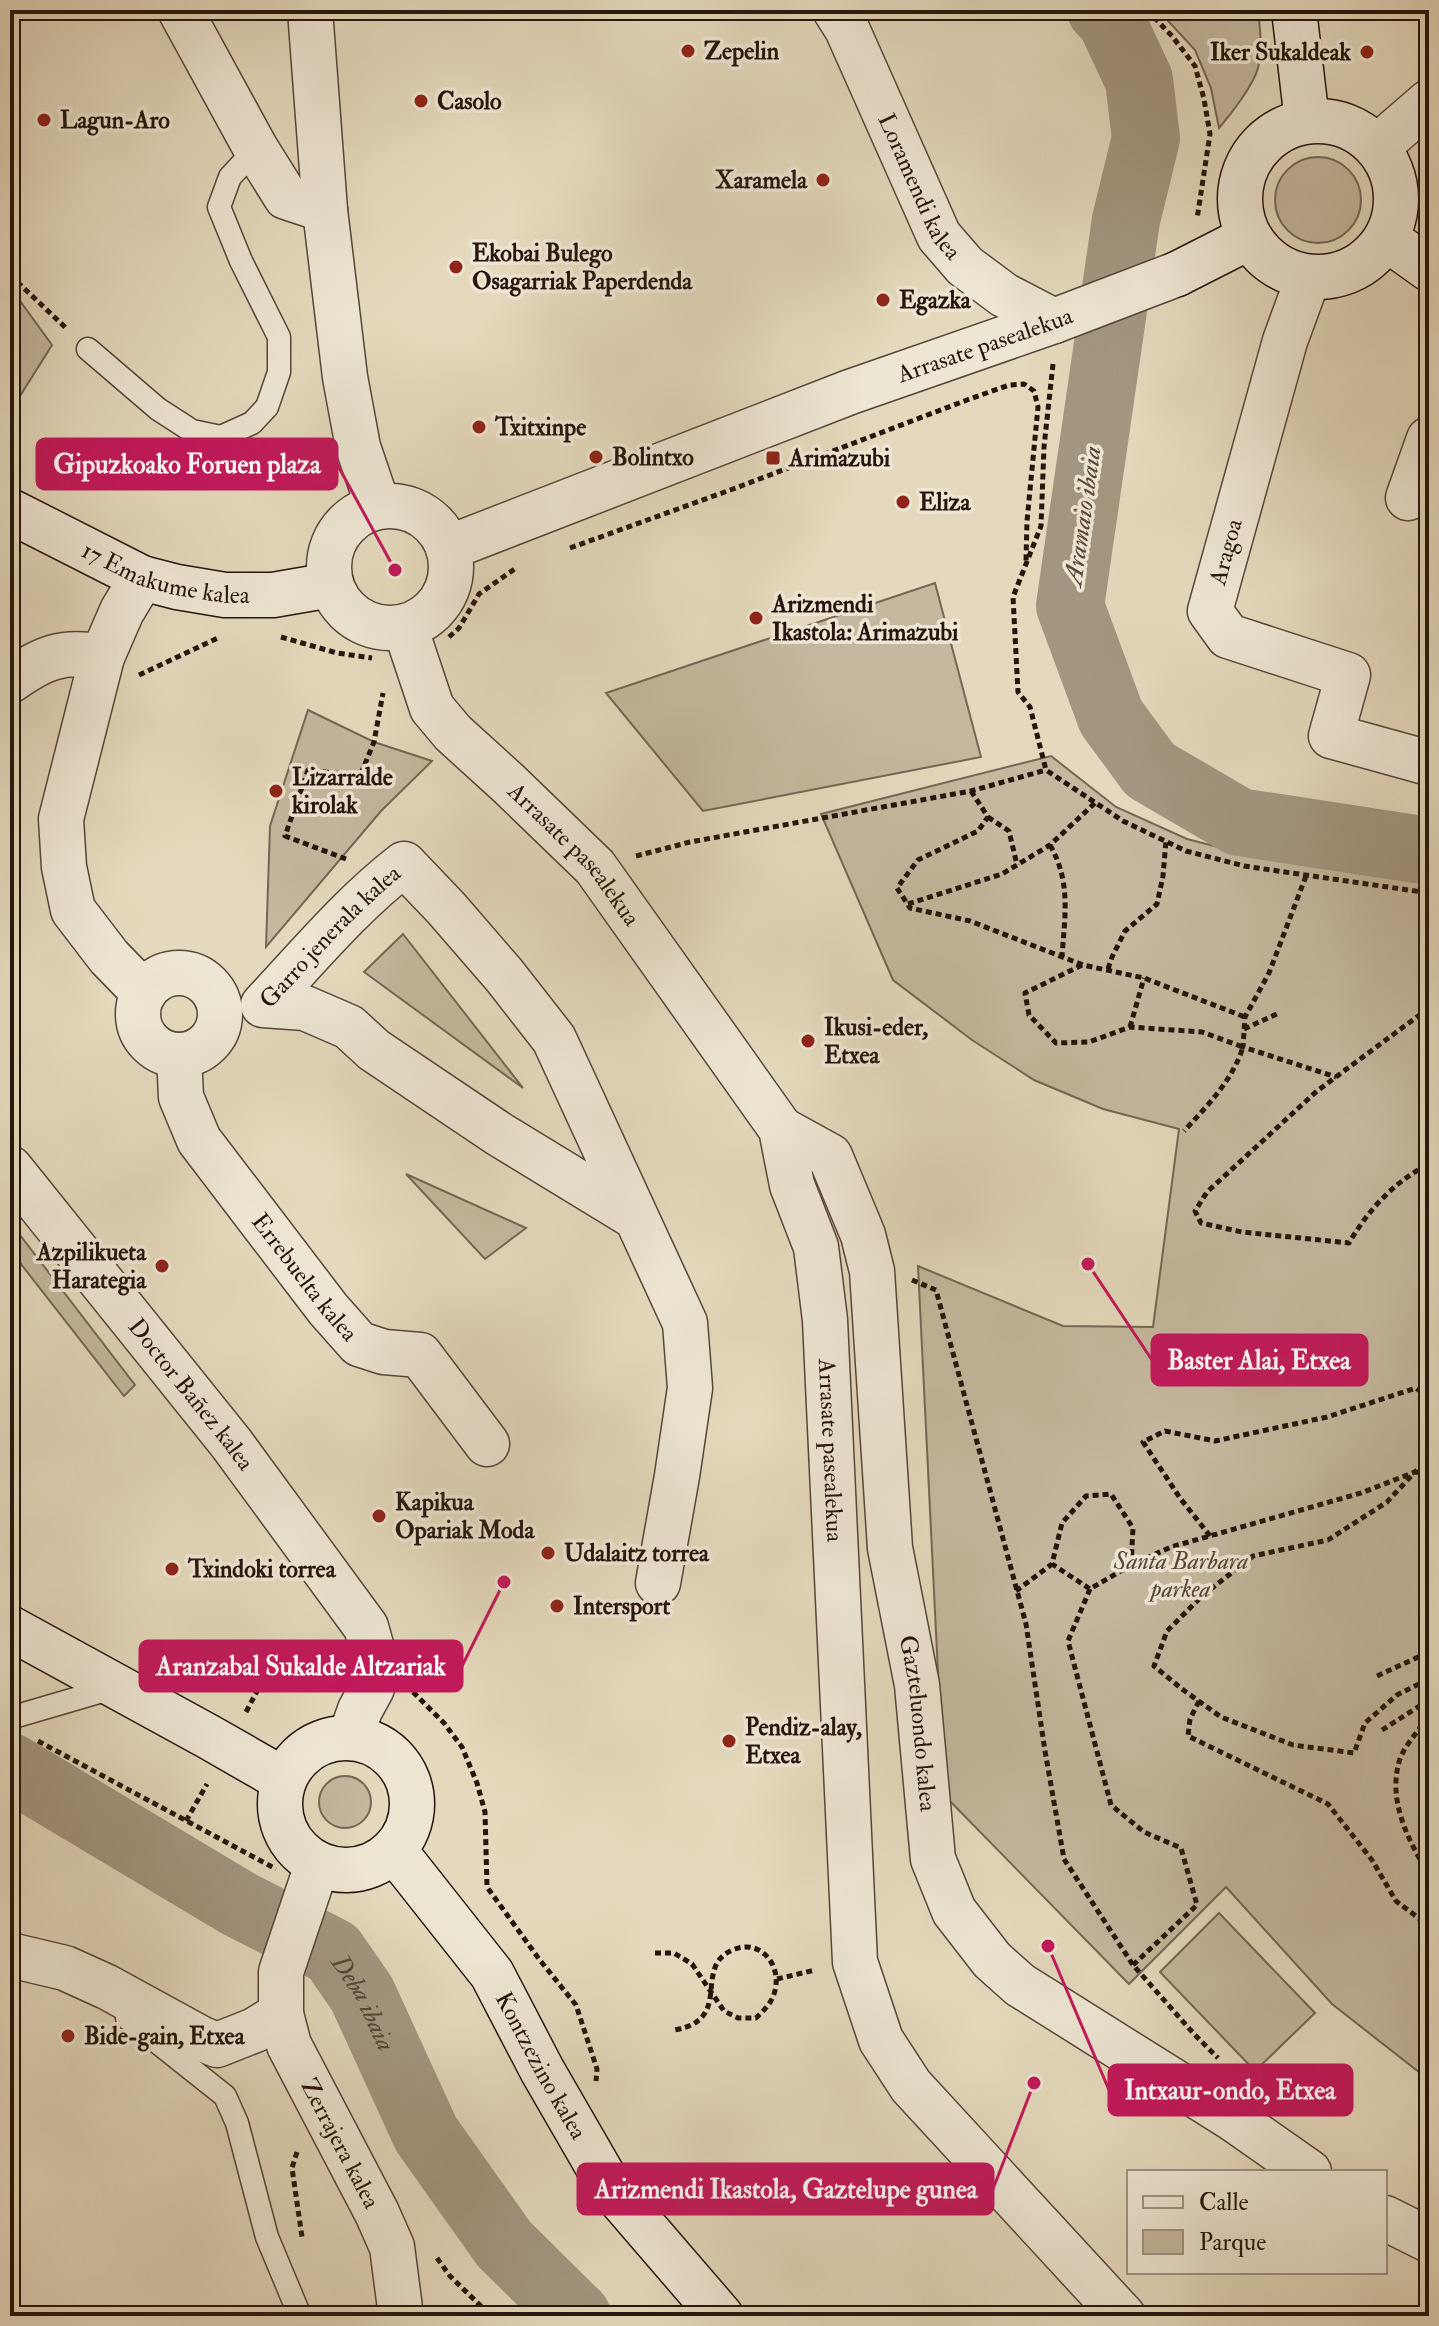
<svg xmlns="http://www.w3.org/2000/svg" width="1439" height="2326" font-family="'IM FELL Double Pica',serif">
<style>
.green{fill:#c4b89e;stroke:#756656;stroke-width:2}
.lines{fill:none;stroke-linecap:round;stroke-linejoin:round}
.river{stroke:#a39680;stroke-width:68}
.lane-casing{stroke:#564539;stroke-width:25}
.street-casing{stroke:#564539;stroke-width:47}
.secondary-casing{stroke:#26140d;stroke-width:47}
.path{stroke:#26140d;stroke-width:5;stroke-dasharray:6 4;stroke-linecap:butt}
.lane{stroke:#ede6d3;stroke-width:22}
.street{stroke:#ede6d3;stroke-width:44}
.secondary{stroke:#ede6d3;stroke-width:44}
.poi-dot{fill:#8f2418;stroke:#ede6d3;stroke-width:3}
.labels{text-anchor:middle;dominant-baseline:central;stroke-width:7;stroke-linejoin:round;paint-order:stroke}
.poi-label{font-size:24px;font-weight:bold;fill:#26140d;stroke:#ede6d3;text-anchor:start}
.street-label{font-size:24px;fill:#26140d;stroke:#ede6d3}
.park-label{font-size:24px;font-style:italic;fill:#554538;stroke:#ede6d3}
.water-label{font-size:26px;font-style:italic;fill:#58483b;stroke:#ede6d3}
.leader{fill:none;stroke:#c2185b;stroke-width:3}
.callout-dot{fill:#c2185b;stroke:#ede6d3;stroke-width:3}
.callout{fill:#c2185b;stroke:#c2185b;stroke-width:3}
.callout-label{font-size:26px;text-anchor:middle;font-weight:bold;fill:#fff}
</style>
<rect width="100%" height="100%" fill="#e4d9bc"/>
<filter id="stains"><feTurbulence type="fractalNoise" baseFrequency=".0025" numOctaves="4"/><feColorMatrix values="0 0 0 0 .2 0 0 0 0 .09 0 0 0 0 .02 0 0 0 .5 -.17"/></filter>
<radialGradient id="worn" r=".72"><stop offset=".6" stop-color="#630" stop-opacity="0"/><stop offset="1" stop-color="#630" stop-opacity=".3"/></radialGradient>
<g class="green">
<path d="M1158 10H1258C1260 28 1263 51 1258 68 1253 86 1231 114 1219 128L1211 88 1195 50Z"/>
<circle cx="1318" cy="200" r="43"/>
<path d="M10 287 52 345 10 412Z"/>
<path d="M935 583 981 757 703 811 606 693Z"/>
<path d="M308 710 374 742 432 761 381 811 266 947 270 826Z"/>
<path d="M1051 756 1116 807 1187 839 1257 857 1429 881V2080L1332 2004 1226 1887 1129 1984 944 1795 918 1266 1063 1326 1153 1327 1179 1129 1103 1109 1034 1080 972 1040 893 980 821 814Z"/>
<path d="M403 934 523 1088 364 972Z"/>
<path d="M406 1174 526 1228 485 1259Z"/>
<path d="M10 1222 135 1385 124 1396 10 1250Z"/>
<circle cx="345" cy="1802" r="26"/>
<path d="M1219 1913 1315 2013 1255 2071 1160 1972Z"/>
</g>
<g class="lines">
<g class="river">
<path d="M1101 10 1111 20 1139 80 1146 138 1126 220 1070 606 1111 717 1150 770 1239 822 1429 851"/>
<path id="s1" d="M10 1767 239 1904 333 1952 362 1994 426 2134 504 2244 577 2316"/>
</g>
<g class="lane-casing">
<g id="lane">
<path d="M88 349 158 409 192 431 221 437 252 423 267 407 279 372V337L241 261 219 207 230 177 256 149"/>
<path d="M10 1718 116 1687"/>
<path d="M127 2018 225 2096 237 2123 267 2237 300 2316"/>
</g>
</g>
<g class="street-casing">
<g id="street">
<path d="M180 10 256 149 286 197 325 210"/>
<path d="M310 10 325 210 345 377 358 447 378 506"/>
<path id="s2" d="M835 10 847 29 939 236 965 266 1004 295 1054 321"/>
<path d="M1377 147 1429 102"/>
<path d="M1308 278 1285 341 1210 611 1228 636 1348 675 1331 736 1429 763"/>
<path d="M1408 498 1429 439"/>
<circle cx="390" cy="567" r="61"/>
<path id="s3" d="M448 548 850 392 1054 321 1177 274"/>
<path d="M142 578 122 611 102 657 61 819 64 867 73 910 109 957 144 993"/>
<path id="s4" d="M405 627 432 708 453 733 508 783 595 867 781 1129 792 1185 816 1247 825 1320 855 1962 881 2040 911 2086 1123 2316"/>
<path d="M10 681C42 658 63 649 102 657"/>
<circle cx="179" cy="1014" r="41"/>
<path id="s5" d="M179 1055 181 1097 199 1140 328 1309 359 1344 384 1352 420 1355 487 1444"/>
<path id="s6" d="M781 1129 830 1156 863 1235 872 1271 890 1548 917 1685 933 1859 954 1911 992 1960 1020 1985 1232 2118 1309 2172"/>
<path id="s7" d="M10 1168 231 1443 366 1627 373 1652 372 1688 360 1710 350 1738"/>
<path id="s8" d="M635 1217 499 1134 374 1050 349 1027 305 1008 263 1005C309 956 351 905 404 864L446 908 504 975 554 1039 685 1323 690 1388 677 1476 658 1583"/>
<path id="s9" d="M317 1865 281 1972V2014L289 2045 377 2213 392 2247 401 2316"/>
<path d="M10 1955 65 1968 107 1987 202 2039 217 2045 255 2030 281 2014"/>
<path d="M1385 2218 1429 2240"/>
</g>
</g>
<g class="secondary-casing">
<g id="secondary">
<path d="M1294 10 1307 121"/>
<circle cx="1318" cy="199" r="78"/>
<path d="M1387 239 1429 269"/>
<path d="M1177 274 1248 238"/>
<path id="s10" d="M10 511 142 578 177 587 225 595H273L331 585"/>
<path d="M10 1628 209 1737 284 1780"/>
<circle cx="346" cy="1804" r="66"/>
<path id="s11" d="M394 1850 492 1974 542 2070 609 2186 721 2316"/>
</g>
</g>
<g class="path">
<path d="M1147 10 1172 36 1195 66 1204 99 1210 134 1197 219"/>
<path d="M10 275 67 329"/>
<path d="M1053 364 1044 447 1041 526 1013 597 1018 692 1030 707 1046 770 1123 821 1186 851 1244 866 1429 893"/>
<path d="M570 548 733 489 967 400 1009 385 1024 384 1034 391 1038 407 1027 521 1026 561"/>
<path d="M281 637 337 653 372 658"/>
<path d="M449 637 459 628 479 594 516 568"/>
<path d="M139 675 220 637"/>
<path d="M971 791 988 817 978 831 918 860 897 888 910 908 970 921 1083 965 1144 978 1245 1017"/>
<path d="M988 817 1009 831 1017 865"/>
<path d="M1050 845C1071 882 1065 915 1062 956"/>
<path d="M636 856 690 842 971 791 1046 770"/>
<path d="M346 859 285 836 308 770 360 776 374 742 383 693"/>
<path d="M1306 876 1269 973 1245 1017 1243 1047 1336 1077"/>
<path d="M908 904 1002 874 1050 845 1096 802"/>
<path d="M1082 965 1025 993 1029 1015 1056 1043 1089 1042 1130 1027 1202 1032 1243 1047C1232 1081 1208 1105 1184 1131"/>
<path d="M1108 969 1112 957 1125 931 1157 904 1163 876 1166 841"/>
<path d="M1429 1008 1317 1091 1207 1192 1195 1211 1201 1223 1242 1232 1349 1243C1368 1210 1395 1181 1429 1164"/>
<path d="M1130 1027 1144 978"/>
<path d="M1244 1029 1279 1013"/>
<path d="M912 1280 936 1290 1026 1624 1045 1751 1064 1859 1133 1965 1195 2035 1218 2058"/>
<path d="M1429 1474 1415 1472 1387 1502 1328 1540 1253 1556 1202 1596 1167 1631 1154 1666 1182 1689 1221 1717 1293 1745 1354 1753 1365 1723 1397 1695 1429 1679"/>
<path d="M1210 1536 1180 1498 1143 1442 1165 1431 1215 1441 1327 1417 1416 1388 1429 1398"/>
<path d="M1131 1565 1133 1528 1111 1494 1086 1496 1062 1523 1052 1564 1090 1589 1131 1565 1171 1547 1361 1493 1415 1472 1429 1460"/>
<path d="M1090 1589 1068 1641 1111 1805 1144 1832 1181 1848 1197 1905 1133 1965"/>
<path d="M1016 1591 1052 1564"/>
<path d="M1377 1676 1429 1652"/>
<path d="M413 1692 444 1723 462 1747 477 1783 485 1812 487 1887 539 1959 576 2005 597 2069 596 2081"/>
<path d="M1199 1701 1190 1719 1188 1736 1328 1804 1372 1860 1396 1901 1429 1926"/>
<path d="M246 1712C270 1667 278 1644 334 1660"/>
<path d="M1429 1718 1426 1719C1418 1732 1403 1747 1399 1762 1388 1801 1408 1841 1429 1874"/>
<path d="M1382 1730 1429 1700"/>
<path d="M38 1741 276 1869"/>
<path d="M186 1821 207 1784"/>
<path d="M655 1953H674L692 1964 724 2011 738 2018H756C763 2011 771 2004 774 1994 783 1968 763 1939 735 1949 690 1965 736 2020 674 2030"/>
<path d="M777 1979 815 1970"/>
<path d="M297 2152 292 2168 302 2237"/>
<path d="M437 2258 450 2276 491 2316"/>
</g>
<use href="#lane" class="lane"/>
<use href="#street" class="street"/>
<use href="#secondary" class="secondary"/>
</g>
<g class="poi-dot">
<circle cx="688" cy="51" r="8"/>
<circle cx="1367" cy="52" r="8"/>
<circle cx="421" cy="101" r="8"/>
<circle cx="44" cy="120" r="8"/>
<circle cx="823" cy="180" r="8"/>
<circle cx="456" cy="267" r="8"/>
<circle cx="883" cy="300" r="8"/>
<circle cx="479" cy="427" r="8"/>
<circle cx="596" cy="457" r="8"/>
<rect x="765" y="450" width="16" height="16" rx="4"/>
<circle cx="903" cy="502" r="8"/>
<circle cx="756" cy="618" r="8"/>
<circle cx="276" cy="791" r="8"/>
<circle cx="808" cy="1041" r="8"/>
<circle cx="162" cy="1266" r="8"/>
<circle cx="379" cy="1516" r="8"/>
<circle cx="548" cy="1553" r="8"/>
<circle cx="172" cy="1569" r="8"/>
<circle cx="557" cy="1606" r="8"/>
<circle cx="729" cy="1741" r="8"/>
<circle cx="68" cy="2036" r="8"/>
</g>
<g class="labels">
<g class="poi-label">
<text x="704" y="51">Zepelin</text>
<text x="1351" y="52" text-anchor="end">Iker Sukaldeak</text>
<text x="437" y="101">Casolo</text>
<text x="60" y="120">Lagun-Aro</text>
<text x="807" y="180" text-anchor="end">Xaramela</text>
<text x="472" y="253">Ekobai Bulego<tspan x="472" dy="28">Osagarriak Paperdenda</tspan></text>
<text x="899" y="300">Egazka</text>
<text x="495" y="427">Txitxinpe</text>
<text x="612" y="457">Bolintxo</text>
<text x="789" y="458">Arimazubi</text>
<text x="919" y="502">Eliza</text>
<text x="772" y="604">Arizmendi<tspan x="772" dy="28">Ikastola: Arimazubi</tspan></text>
<text x="292" y="777">Lizarralde<tspan x="292" dy="28">kirolak</tspan></text>
<text x="824" y="1027">Ikusi-eder,<tspan x="824" dy="28">Etxea</tspan></text>
<text x="146" y="1252" text-anchor="end">Azpilikueta<tspan x="146" dy="28">Harategia</tspan></text>
<text x="395" y="1502">Kapikua<tspan x="395" dy="28">Opariak Moda</tspan></text>
<text x="564" y="1553">Udalaitz torrea</text>
<text x="188" y="1569">Txindoki torrea</text>
<text x="573" y="1606">Intersport</text>
<text x="745" y="1727">Pendiz-alay,<tspan x="745" dy="28">Etxea</tspan></text>
<text x="84" y="2036">Bide-gain, Etxea</text>
</g>
<g class="street-label">
<text stroke="none"><textPath href="#s2" startOffset="196">Loramendi kalea</textPath></text>
<text stroke="none"><textPath href="#s3" startOffset="574">Arrasate pasealekua</textPath></text>
<text transform="translate(1226 552) rotate(-75)">Aragoa</text>
<text stroke="none"><textPath href="#s10" startOffset="170">17 Emakume kalea</textPath></text>
<text stroke="none"><textPath href="#s4" startOffset="290">Arrasate pasealekua</textPath></text>
<text stroke="none"><textPath href="#s8" startOffset="530">Garro jenerala kalea</textPath></text>
<text stroke="none"><textPath href="#s5" startOffset="262">Errebuelta kalea</textPath></text>
<text stroke="none"><textPath href="#s7" startOffset="290">Doctor Bañez kalea</textPath></text>
<text stroke="none"><textPath href="#s4" startOffset="962">Arrasate pasealekua</textPath></text>
<text stroke="none"><textPath href="#s6" startOffset="634">Gazteluondo kalea</textPath></text>
<text stroke="none"><textPath href="#s11" startOffset="262">Kontzezino kalea</textPath></text>
<text stroke="none"><textPath href="#s9" startOffset="298">Zerrajera kalea</textPath></text>
</g>
<g class="park-label">
<text x="1181" y="1561">Santa Barbara<tspan x="1181" dy="28">parkea</tspan></text>
</g>
<g class="water-label">
<text transform="translate(1083 516) rotate(-82)">Aramaio ibaia</text>
<text stroke="none"><textPath href="#s1" startOffset="432">Deba ibaia</textPath></text>
</g>
</g>
<path class="leader" d="M395 570L337 464M1088 1264L1152 1360M504 1582L462 1666M1048 1946L1109 2090M1034 2083L993 2189"/>
<g class="callout-dot">
<circle cx="395" cy="570" r="8"/>
<circle cx="1088" cy="1264" r="8"/>
<circle cx="504" cy="1582" r="8"/>
<circle cx="1048" cy="1946" r="8"/>
<circle cx="1034" cy="2083" r="8"/>
</g>
<g class="callout">
<rect x="37" y="439" width="300" height="50" rx="8"/>
<rect x="1152" y="1335" width="215" height="50" rx="8"/>
<rect x="140" y="1641" width="322" height="50" rx="8"/>
<rect x="1109" y="2065" width="243" height="50" rx="8"/>
<rect x="578" y="2164" width="415" height="50" rx="8"/>
</g>
<g class="callout-label">
<text x="187" y="473">Gipuzkoako Foruen plaza</text>
<text x="1259" y="1369">Baster Alai, Etxea</text>
<text x="301" y="1675">Aranzabal Sukalde Altzariak</text>
<text x="1230" y="2099">Intxaur-ondo, Etxea</text>
<text x="786" y="2198">Arizmendi Ikastola, Gaztelupe gunea</text>
</g>
<rect width="1439" height="2326" fill="none" stroke="#e4d9bc" stroke-width="40"/>
<rect x="12" y="12" width="1415" height="2302" fill="none" stroke="#26140d" stroke-width="4"/>
<rect x="20" y="20" width="1399" height="2286" fill="none" stroke="#26140d" stroke-width="2"/>
<rect x="1127" y="2170" width="260" height="104" fill="#ede6d3" stroke="#9d9284" stroke-width="2"/>
<rect x="1143" y="2196" width="40" height="12" fill="#ede6d3" stroke="#9d9284" stroke-width="2"/>
<text x="1199" y="2210" font-size="24" fill="#26140d">Calle</text>
<rect x="1143" y="2230" width="40" height="24" fill="#c4b89e" stroke="#9d9284" stroke-width="2"/>
<text x="1199" y="2250" font-size="24" fill="#26140d">Parque</text>
<rect width="100%" height="100%" filter="url(#stains)"/>
<rect width="100%" height="100%" fill="url(#worn)"/>
</svg>
